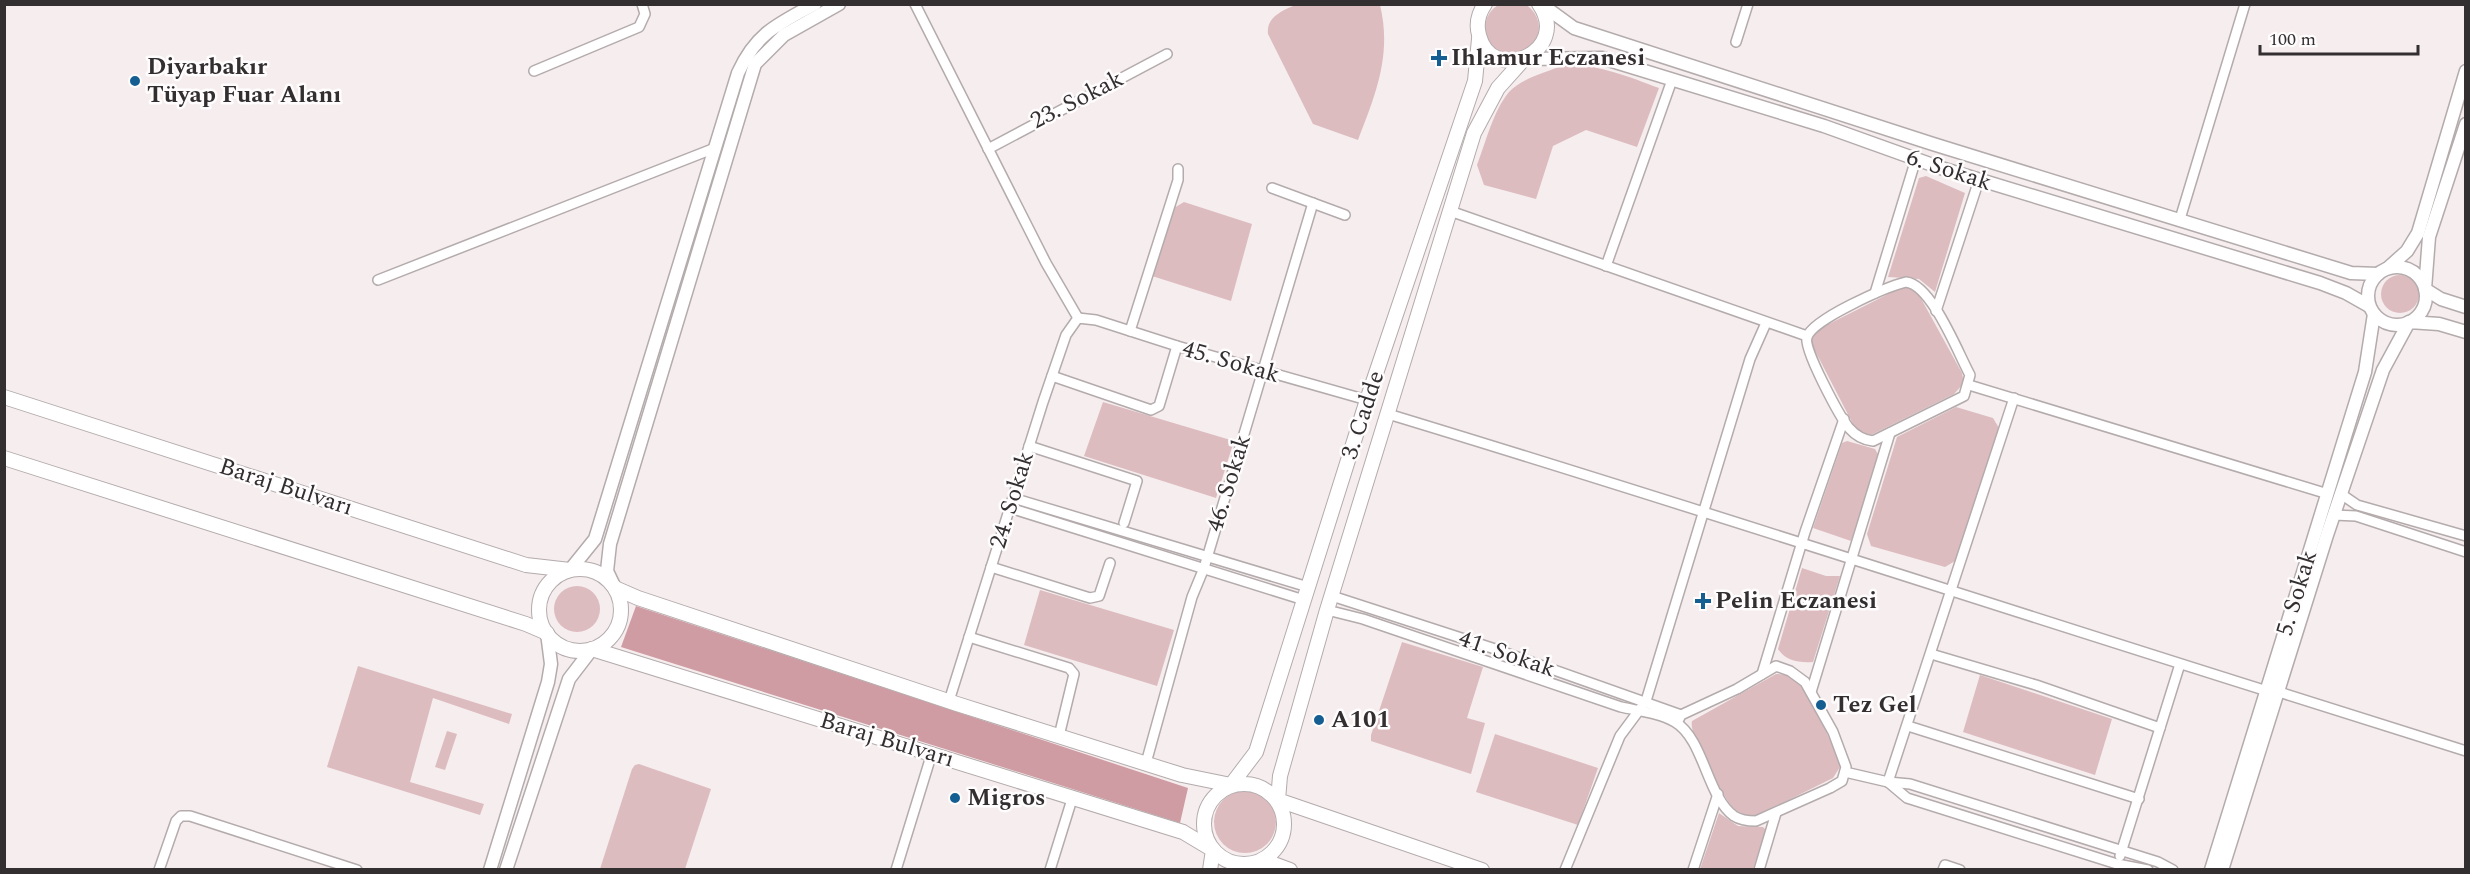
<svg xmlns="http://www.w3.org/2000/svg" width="2470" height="874" font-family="Spectral,serif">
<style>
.green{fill:#ddbcc0}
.forest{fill:#cf9ca3}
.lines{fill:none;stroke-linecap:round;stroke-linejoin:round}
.minor-casing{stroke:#b4abac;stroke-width:12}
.tertiary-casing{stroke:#b4abac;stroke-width:15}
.secondary-casing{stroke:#b4abac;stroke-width:16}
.minor{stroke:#fff;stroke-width:9}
.tertiary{stroke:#fff;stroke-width:12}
.secondary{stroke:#fff;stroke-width:14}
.poi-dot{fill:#155e92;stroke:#fefcfc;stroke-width:2}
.labels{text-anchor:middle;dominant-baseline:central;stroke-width:5;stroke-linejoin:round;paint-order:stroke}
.poi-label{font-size:24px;font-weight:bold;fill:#332f30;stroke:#fefcfc;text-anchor:start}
.street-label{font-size:24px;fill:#332f30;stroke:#fefcfc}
</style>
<rect width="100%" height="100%" fill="#f6edee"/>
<g class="green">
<circle cx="1512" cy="28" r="27"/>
<path d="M1295 5H1380C1392 54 1376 94 1358 140L1313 124 1268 34C1266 17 1282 11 1295 5Z"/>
<path d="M1564 65C1598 64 1627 76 1659 88L1637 147 1586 130 1553 146 1536 199 1484 185 1477 165C1486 142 1493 111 1509 92 1522 78 1547 72 1564 65Z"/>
<path d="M1926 176 1965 193 1935 292 1919 279 1888 277 1919 178Z"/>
<path d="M1184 202 1252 224 1231 301 1152 276 1174 208Z"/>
<circle cx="2400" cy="294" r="19"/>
<path d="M1909 287 1918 293 1962 373 1964 383 1954 394 1871 435H1862L1855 428 1810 341 1815 331 1900 288Z"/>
<path d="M1103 402 1234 441 1216 498 1084 456Z"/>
<path d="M1956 407 1993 418 1999 428 1955 561 1945 567 1871 546 1867 534 1897 437Z"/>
<path d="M1847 441 1875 449 1879 456 1851 541 1813 528 1842 443Z"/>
<path d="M1802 568 1826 576H1840L1813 662C1799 663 1786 661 1778 649Z"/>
<circle cx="577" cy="609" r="23"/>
<path d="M1040 590 1174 630 1157 686 1024 645Z"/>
<path d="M1402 642 1483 667 1467 718 1485 723 1471 774 1371 741V735Z"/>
<path d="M358 666 512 714 509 724 433 698 410 782 484 804 480 815 327 767Z"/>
<path d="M1776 674C1784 674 1792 676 1798 682 1809 692 1837 752 1840 767L1833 778 1754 817C1746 815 1738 813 1732 807 1722 794 1688 735 1692 721Z"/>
<path d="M1980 675 2112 719 2095 775 1963 732Z"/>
<path d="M447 731 457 734 445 770 435 767Z"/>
<path d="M1495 734 1598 768 1578 825 1476 792Z"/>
<path d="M639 764 711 789 685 869H600L632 769 635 765Z"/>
<circle cx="1245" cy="822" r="31"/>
<path d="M1719 813 1738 826 1763 827 1766 830 1753 869H1700Z"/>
</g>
<path class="forest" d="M636 606 1188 788 1180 823 621 647Z"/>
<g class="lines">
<g class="minor-casing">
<g id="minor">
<path d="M915 4 1046 263 1078 318"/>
<path d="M1736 42 1748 4"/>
<path d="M534 71 639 27 645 14 642 4"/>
<path d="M988 149 1167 54"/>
<path d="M1272 188 1345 215"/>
<path d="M1450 211 1807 336"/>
<path d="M2180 219 2245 4"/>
<path d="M1606 266 1672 80"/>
<path d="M378 280 715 148"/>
<path d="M1906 282C1932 285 1958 353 1970 375L1964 396 1873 441C1863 440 1856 436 1849 428 1840 417 1803 349 1807 337 1813 319 1886 287 1906 282Z"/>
<path d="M1875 293 1916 159"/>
<path d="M1936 311 1979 180"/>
<path d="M1130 331 1178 180V169"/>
<path d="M1052 376 1151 410 1159 406 1177 346"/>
<path d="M1969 385 2328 494"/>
<path d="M1388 414C1682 503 1974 599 2267 691"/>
<path d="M1029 446 1137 481 1124 523"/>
<path d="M2341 494 2357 505 2466 536"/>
<path d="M1013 498 1308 587"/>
<path d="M1010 508 1304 600"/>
<path d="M2334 515 2356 516 2466 552"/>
<path d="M991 567 1090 598 1099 596 1110 563"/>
<path d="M1332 596 1492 648 1681 715"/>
<path d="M1327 610 1363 619 1621 707C1639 711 1659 713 1675 722 1704 739 1707 797 1734 816 1740 820 1749 821 1756 821L1830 788 1842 781 1846 767 1833 732 1805 682 1790 671 1776 666 1737 689 1681 715 1677 723"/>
<path d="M969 637 1069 668 1074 674 1059 736"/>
<path d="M1931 654 2036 685 2160 728"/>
<path d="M1762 674 1805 532 1844 419"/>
<path d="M1811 692 1890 433"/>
<path d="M2279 692 2466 751"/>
<path d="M949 701 1043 402 1066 335 1078 318 1096 320 1177 346 1367 400"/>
<path d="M1908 726 2139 799"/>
<path d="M1146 763 1192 597 1204 568 1313 203"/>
<path d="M1845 772 1888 782 2014 398"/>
<path d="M1888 782 1910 784 2158 862 2173 870"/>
<path d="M1888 782 1907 798 2117 864 2148 870"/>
<path d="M2120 856 2180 664"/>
<path d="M159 870 176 821 181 816H190L357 870"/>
<path d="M896 870 932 753"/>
<path d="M1050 870 1073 796"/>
<path d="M1565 870 1620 736 1646 701 1750 359 1766 323"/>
<path d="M1693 870 1718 794"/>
<path d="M1759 870 1776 813"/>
<path d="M1943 870 1945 865 1960 870"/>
</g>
</g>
<g class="tertiary-casing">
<g id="tertiary">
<path d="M1541 4 1574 28 1933 144 2351 273 2378 274"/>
<path d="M1524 59 1602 58 1824 126 1941 168 2320 283 2346 293 2369 306"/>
<path d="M2466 124 2429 237 2425 289 2441 299 2466 307"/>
<circle cx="2397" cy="296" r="29"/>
<path d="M2388 268 2407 251 2418 233 2466 71"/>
<path d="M570 570 595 539 738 73C756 33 778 24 815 4"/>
<path d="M615 588 607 571 610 544 755 64 784 35 839 4"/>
<path d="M490 870 548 682 551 664 547 633"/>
<path d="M506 870 569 679 592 649"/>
<path d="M2211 870 2365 372 2374 314"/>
<path d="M2222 870 2327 535 2383 370 2409 322 2439 324 2466 332"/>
</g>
</g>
<g class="secondary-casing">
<g id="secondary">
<path d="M1485 4C1478 14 1476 24 1479 35 1492 87 1572 51 1539 4"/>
<path d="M4 397 526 565 570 570"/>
<path d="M4 458 526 624 547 633"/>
<circle cx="580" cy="610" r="41"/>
<path d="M615 588 638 598 957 704 1182 775 1231 785 1256 752 1367 400 1475 81 1479 39"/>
<path d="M592 649 1183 832 1213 850 1210 870"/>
<circle cx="1244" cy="824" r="40"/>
<path d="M1260 865 1263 860 1290 870"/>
<path d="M1482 870 1278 800 1280 776 1327 610 1474 133 1498 88 1524 59"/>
</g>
</g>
<use href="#minor" class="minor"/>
<use href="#tertiary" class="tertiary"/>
<use href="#secondary" class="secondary"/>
</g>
<g class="poi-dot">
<path d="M1436 49h6v6h6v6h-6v6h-6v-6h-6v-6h6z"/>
<circle cx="135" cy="81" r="6"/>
<path d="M1700 592h6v6h6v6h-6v6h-6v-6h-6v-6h6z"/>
<circle cx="1821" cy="705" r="6"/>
<circle cx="1319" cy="720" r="6"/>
<circle cx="955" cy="798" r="6"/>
</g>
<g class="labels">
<g class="poi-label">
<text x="1451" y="58">Ihlamur Eczanesi</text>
<text x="147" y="67">Diyarbakır<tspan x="147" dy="28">Tüyap Fuar Alanı</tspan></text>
<text x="1715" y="601">Pelin Eczanesi</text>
<text x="1833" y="705">Tez Gel</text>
<text x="1331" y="720">A101</text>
<text x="967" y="798">Migros</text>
</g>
<g class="street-label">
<text transform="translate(1077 100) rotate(-27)">23. Sokak</text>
<text transform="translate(1949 170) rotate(18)">6. Sokak</text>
<text transform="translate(1231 362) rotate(16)">45. Sokak</text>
<text transform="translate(1363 415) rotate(-72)">3. Cadde</text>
<text transform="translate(1229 483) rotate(-73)">46. Sokak</text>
<text transform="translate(286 487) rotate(18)">Baraj Bulvarı</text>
<text transform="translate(1012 500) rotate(-73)">24. Sokak</text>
<text transform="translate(2297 593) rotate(-73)">5. Sokak</text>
<text transform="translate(1507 654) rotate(19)">41. Sokak</text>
<text transform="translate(887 740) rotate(17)">Baraj Bulvarı</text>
</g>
</g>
<rect width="2470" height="874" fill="none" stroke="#332f30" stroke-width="12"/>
<path d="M2260 45v9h158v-9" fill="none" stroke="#332f30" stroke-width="3"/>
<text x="2269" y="45" font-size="18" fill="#332f30" stroke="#fefcfc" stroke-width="4.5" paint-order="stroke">100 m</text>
</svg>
